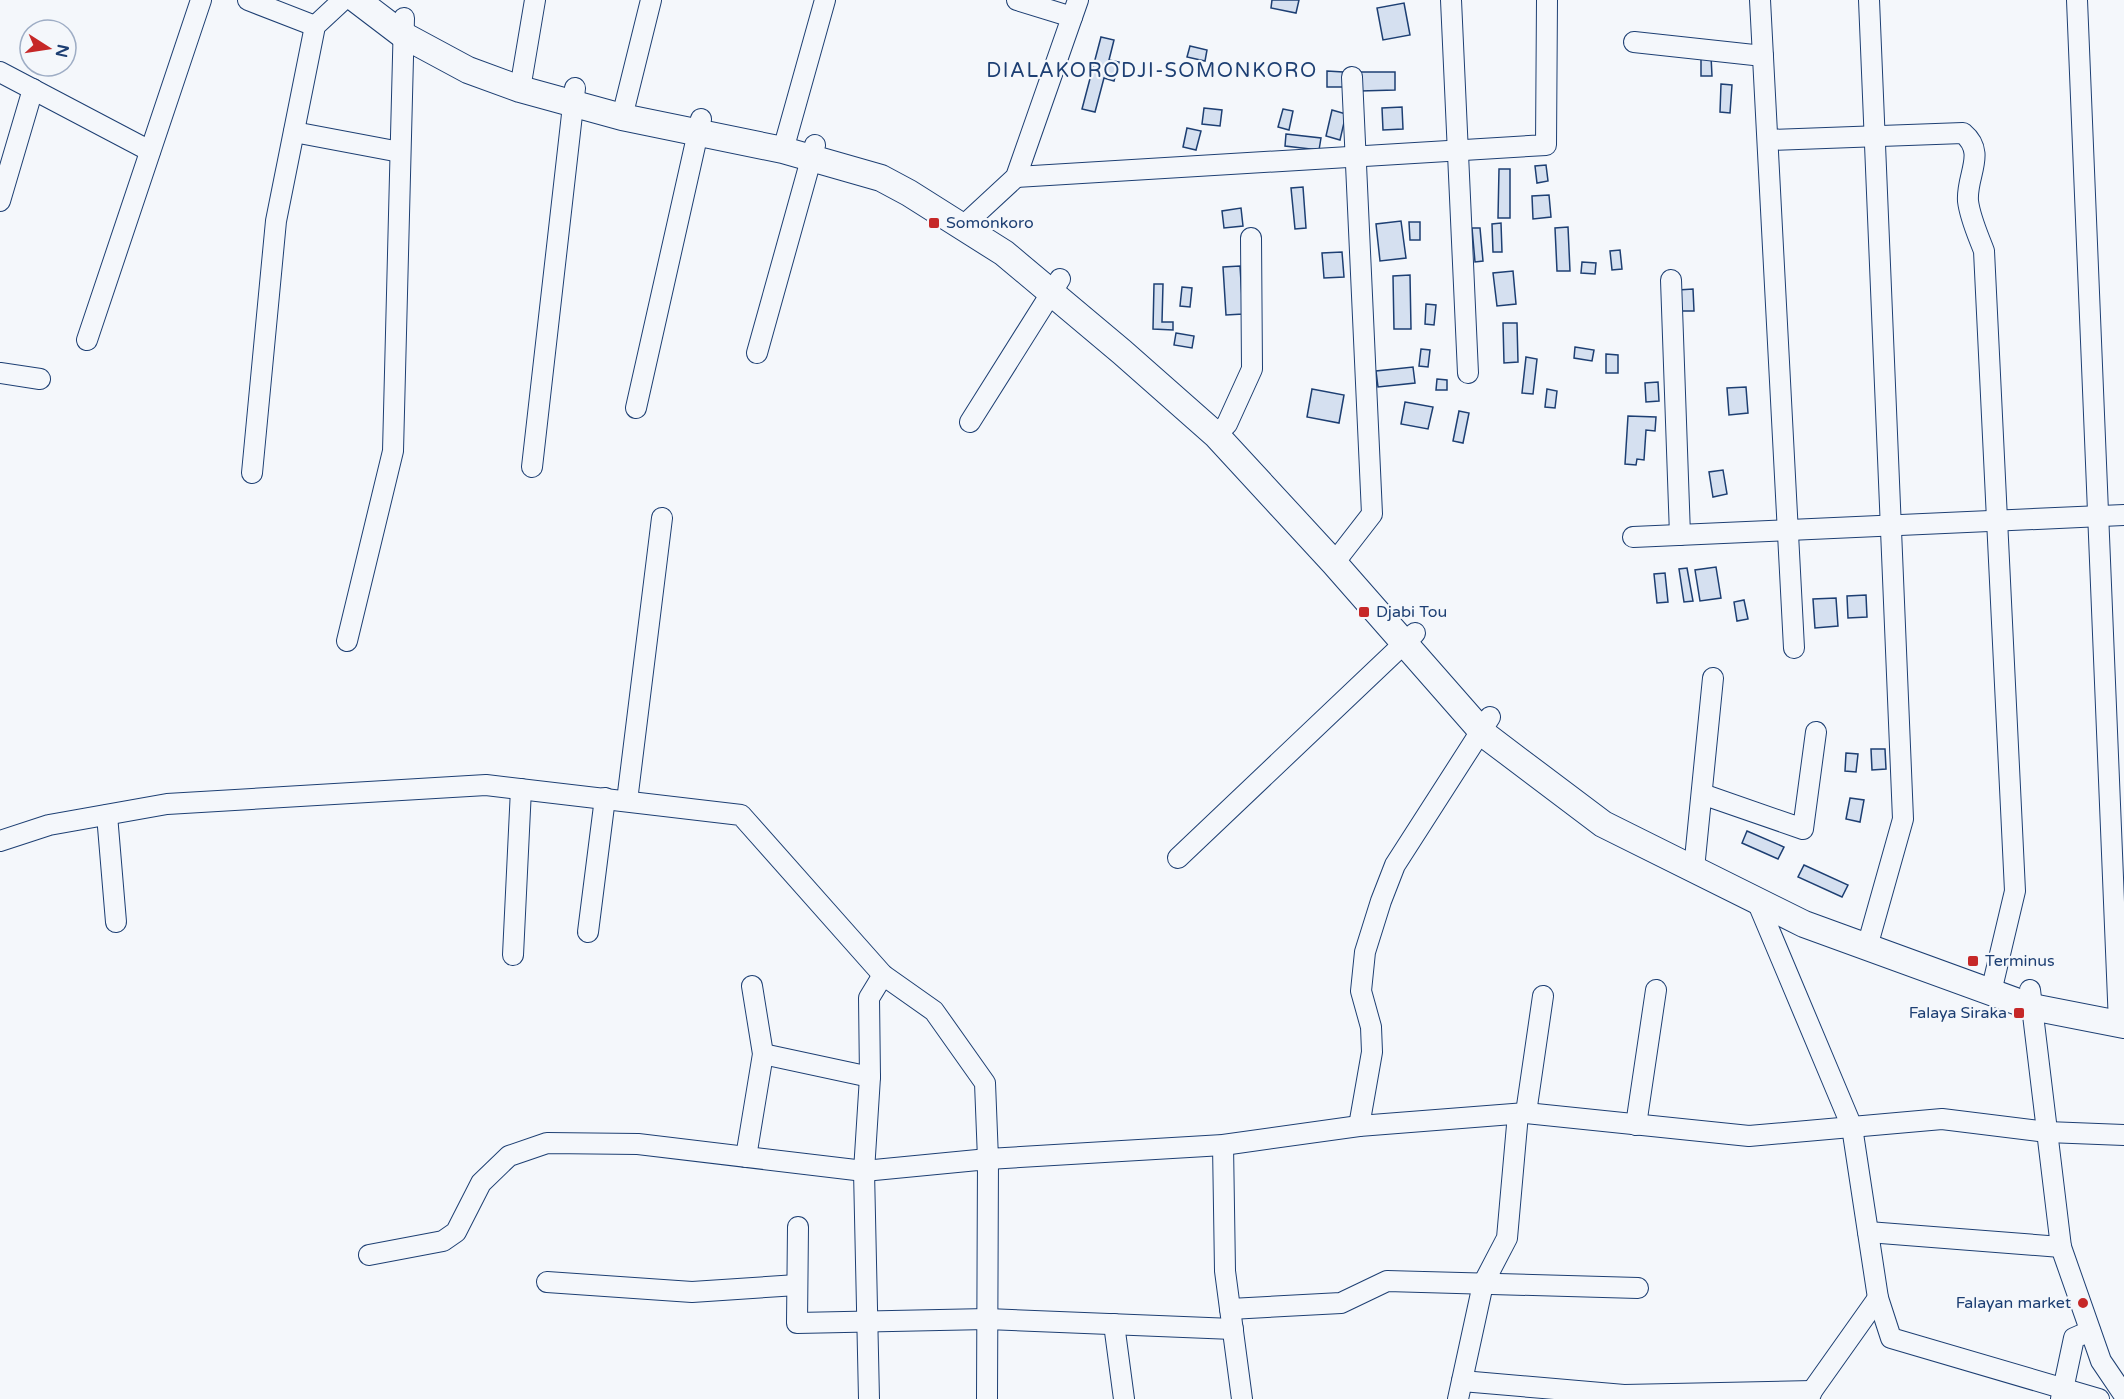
<svg xmlns="http://www.w3.org/2000/svg" width="2124" height="1399" font-family="'Varela Round',sans-serif">
<style>
.building{fill:#d5e0f0;stroke:#1d3f73;stroke-width:1.5}
.lines{fill:none;stroke-linecap:round;stroke-linejoin:round}
.minor-casing{stroke:#1d3f73;stroke-width:22}
.major-casing{stroke:#1d3f73;stroke-width:28}
.minor{stroke:#f4f7fb;stroke-width:20}
.major{stroke:#f4f7fb;stroke-width:26}
.poi-dot{fill:#c62828;stroke:#f4f7fb;stroke-width:2}
.labels{text-anchor:middle;dominant-baseline:central;stroke-width:4.5;stroke-linejoin:round;paint-order:stroke}
.poi-label{font-size:16px;fill:#1d3f73;stroke:#f4f7fb;text-anchor:start}
.quarter-label{font-size:20px;letter-spacing:1.5px;fill:#1d3f73;stroke:#f4f7fb}
</style>
<rect width="100%" height="100%" fill="#f4f7fb"/>
<g class="building">
<path d="M1272 0H1299L1296 13 1271 8Z"/>
<path d="M1404 3 1410 35 1383 40 1377 8Z"/>
<path d="M1101 37 1114 40 1109 60 1119 62 1114 81 1104 78 1095 112 1082 109Z"/>
<path d="M1190 46 1207 50 1205 61 1187 57Z"/>
<path d="M1701 56H1711L1712 76H1701Z"/>
<path d="M1327 71 1343 72V87H1327Z"/>
<path d="M1360 72H1395V90L1360 91Z"/>
<path d="M1721 84 1732 85 1730 113 1720 112Z"/>
<path d="M1402 107 1403 129 1383 130 1382 108Z"/>
<path d="M1204 108 1222 110 1220 126 1202 124Z"/>
<path d="M1283 109 1293 111 1289 130 1278 127Z"/>
<path d="M1332 110 1346 114 1340 140 1326 136Z"/>
<path d="M1187 128 1201 131 1196 150 1183 147Z"/>
<path d="M1286 134 1321 138 1319 150 1285 146Z"/>
<path d="M1546 165 1548 181 1537 183 1535 166Z"/>
<path d="M1499 169H1510V218H1498Z"/>
<path d="M1303 187 1306 228 1295 229 1291 188Z"/>
<path d="M1549 195 1551 217 1533 219 1532 196Z"/>
<path d="M1241 208 1243 226 1224 228 1222 211Z"/>
<path d="M1401 221 1406 258 1380 261 1376 224Z"/>
<path d="M1409 222H1420V240H1410Z"/>
<path d="M1501 223 1502 252H1493L1492 224Z"/>
<path d="M1568 227 1570 271H1557L1555 228Z"/>
<path d="M1472 228H1480L1483 261 1475 262Z"/>
<path d="M1620 250 1622 269 1612 270 1610 251Z"/>
<path d="M1342 252 1344 277 1324 278 1322 253Z"/>
<path d="M1582 262 1596 263 1595 274 1581 273Z"/>
<path d="M1240 266 1243 314 1226 315 1223 267Z"/>
<path d="M1513 271 1516 304 1497 306 1493 273Z"/>
<path d="M1410 275 1411 329H1394L1393 276Z"/>
<path d="M1154 284H1163L1162 322H1173V330L1153 329Z"/>
<path d="M1182 287 1192 288 1190 307 1180 306Z"/>
<path d="M1693 289 1694 311H1679L1678 290Z"/>
<path d="M1426 304 1436 305 1434 325 1425 324Z"/>
<path d="M1503 323H1517L1518 362 1504 363Z"/>
<path d="M1176 333 1194 336 1192 348 1174 345Z"/>
<path d="M1575 347 1594 350 1592 361 1574 358Z"/>
<path d="M1421 349 1430 350 1428 367 1419 366Z"/>
<path d="M1606 354 1618 355V373H1606Z"/>
<path d="M1526 357 1537 359 1533 394 1522 393Z"/>
<path d="M1413 367 1415 383 1378 387 1376 371Z"/>
<path d="M1437 379 1447 380V390H1436Z"/>
<path d="M1658 382 1659 401 1646 402 1645 383Z"/>
<path d="M1746 387 1748 413 1729 415 1727 388Z"/>
<path d="M1312 389 1344 395 1339 423 1307 417Z"/>
<path d="M1547 389 1557 391 1555 408 1545 407Z"/>
<path d="M1405 402 1433 407 1428 429 1401 424Z"/>
<path d="M1459 411 1469 413 1463 443 1453 441Z"/>
<path d="M1628 416 1656 417 1655 431 1646 430 1644 460 1637 459 1636 465 1625 464Z"/>
<path d="M1723 470 1727 494 1713 497 1709 472Z"/>
<path d="M1716 567 1721 598 1700 601 1695 570Z"/>
<path d="M1687 568 1693 601 1684 602 1679 569Z"/>
<path d="M1665 573 1668 602 1657 603 1654 574Z"/>
<path d="M1866 595 1867 617 1848 618 1847 596Z"/>
<path d="M1836 598 1838 626 1815 628 1813 599Z"/>
<path d="M1744 600 1748 619 1737 621 1734 602Z"/>
<path d="M1871 749H1885L1886 769 1872 770Z"/>
<path d="M1846 753 1858 754 1856 772 1845 771Z"/>
<path d="M1850 798 1864 800 1860 822 1846 819Z"/>
<path d="M1747 831 1784 847 1778 859 1742 843Z"/>
<path d="M1804 865 1848 885 1842 897 1798 877Z"/>
</g>
<g class="lines">
<g class="minor-casing">
<g id="minor">
<path d="M248 0 315 26"/>
<path d="M1017 0 1072 17"/>
<path d="M1451 0 1468 373"/>
<path d="M1760 0 1794 648"/>
<path d="M2077 0 2119 1024"/>
<path d="M1634 42 1763 56"/>
<path d="M0 72 150 151"/>
<path d="M520 89 535 0"/>
<path d="M622 117 651 0"/>
<path d="M294 132 400 152"/>
<path d="M1768 140 1963 133C1987 153 1966 175 1968 201 1970 218 1978 235 1984 251L2015 891 1991 992"/>
<path d="M783 150 825 0"/>
<path d="M1016 177 1546 145 1547 0"/>
<path d="M0 201 33 89"/>
<path d="M962 227 1016 177 1078 0"/>
<path d="M1671 280 1680 535"/>
<path d="M87 340 201 0"/>
<path d="M757 353 815 145"/>
<path d="M0 373 40 379"/>
<path d="M636 408 701 119"/>
<path d="M970 422 1060 279"/>
<path d="M1216 435 1227 424 1252 369 1251 238"/>
<path d="M532 467 575 88"/>
<path d="M252 473 276 221 315 26 343 0"/>
<path d="M1633 537 2124 515"/>
<path d="M1334 563 1372 514 1352 77"/>
<path d="M347 641 393 451 404 18"/>
<path d="M1702 794 1803 829 1816 732"/>
<path d="M627 801 662 518"/>
<path d="M107 815 116 922"/>
<path d="M0 841 49 825 167 804 486 785 741 815 883 975 934 1011 985 1083 988 1159 1223 1145 1359 1126 1526 1113 1749 1136 1942 1119 2047 1132 2124 1135"/>
<path d="M1178 858 1415 633"/>
<path d="M1694 869 1713 678"/>
<path d="M1757 901 1852 1127 1878 1298 1891 1338 2099 1399"/>
<path d="M588 932 605 798"/>
<path d="M1867 947 1903 819 1869 0"/>
<path d="M513 955 521 789"/>
<path d="M2030 990 2061 1247 2101 1361 2124 1395"/>
<path d="M763 1054 870 1077"/>
<path d="M1526 1113 1543 996"/>
<path d="M1636 1125 1656 990"/>
<path d="M1359 1126 1372 1052 1371 1027 1361 991 1365 952 1381 901 1395 865 1490 717"/>
<path d="M1223 1145 1225 1271 1242 1399"/>
<path d="M746 1157 763 1054 752 986"/>
<path d="M798 1227 797 1323 987 1319 1233 1329"/>
<path d="M1868 1232 2061 1247"/>
<path d="M369 1255 443 1241 456 1232 481 1183 509 1156 547 1143 638 1144 864 1171 988 1159 987 1399"/>
<path d="M547 1282 692 1292 797 1285"/>
<path d="M1230 1309 1341 1303 1387 1281 1638 1288"/>
<path d="M1114 1324 1124 1399"/>
<path d="M1462 1381 1624 1395 1812 1391"/>
<path d="M869 1399 864 1171 870 1077 869 998 883 975"/>
<path d="M1458 1399 1483 1284 1507 1238 1518 1114"/>
<path d="M1809 1399 1812 1391 1878 1298"/>
<path d="M2061 1399 2074 1338 2090 1331"/>
</g>
</g>
<g class="major-casing">
<path id="major" d="M357 0 403 35 468 70 520 89 622 117 783 150 881 178 909 193 1004 253 1122 352 1216 435 1334 563 1485 735 1603 824 1804 924 2032 1007 2124 1025"/>
</g>
<use href="#minor" class="minor"/>
<use href="#major" class="major"/>
</g>
<g class="poi-dot">
<rect x="928" y="217" width="12" height="12" rx="3"/>
<rect x="1358" y="606" width="12" height="12" rx="3"/>
<rect x="1967" y="955" width="12" height="12" rx="3"/>
<rect x="2013" y="1007" width="12" height="12" rx="3"/>
<circle cx="2083" cy="1303" r="6"/>
</g>
<g class="labels">
<g class="poi-label">
<text x="946" y="223">Somonkoro</text>
<text x="1376" y="612">Djabi Tou</text>
<text x="1985" y="961">Terminus</text>
<text x="2007" y="1013" text-anchor="end">Falaya Siraka</text>
<text x="2071" y="1303" text-anchor="end">Falayan market</text>
</g>
<g class="quarter-label">
<text x="1152" y="71">DIALAKORODJI-SOMONKORO</text>
</g>
</g>
<g transform="translate(48 48) rotate(102)"><circle r="28" fill="#f4f7fb" stroke="#9eadc5" stroke-width="1.5"/>
<path d="M0-4.5L10 22L0 15L-10 22Z" fill="#c62828"/>
<text y="-9" font-size="16" font-weight="bold" text-anchor="middle" fill="#1d3f73">N</text>
</g>
</svg>
